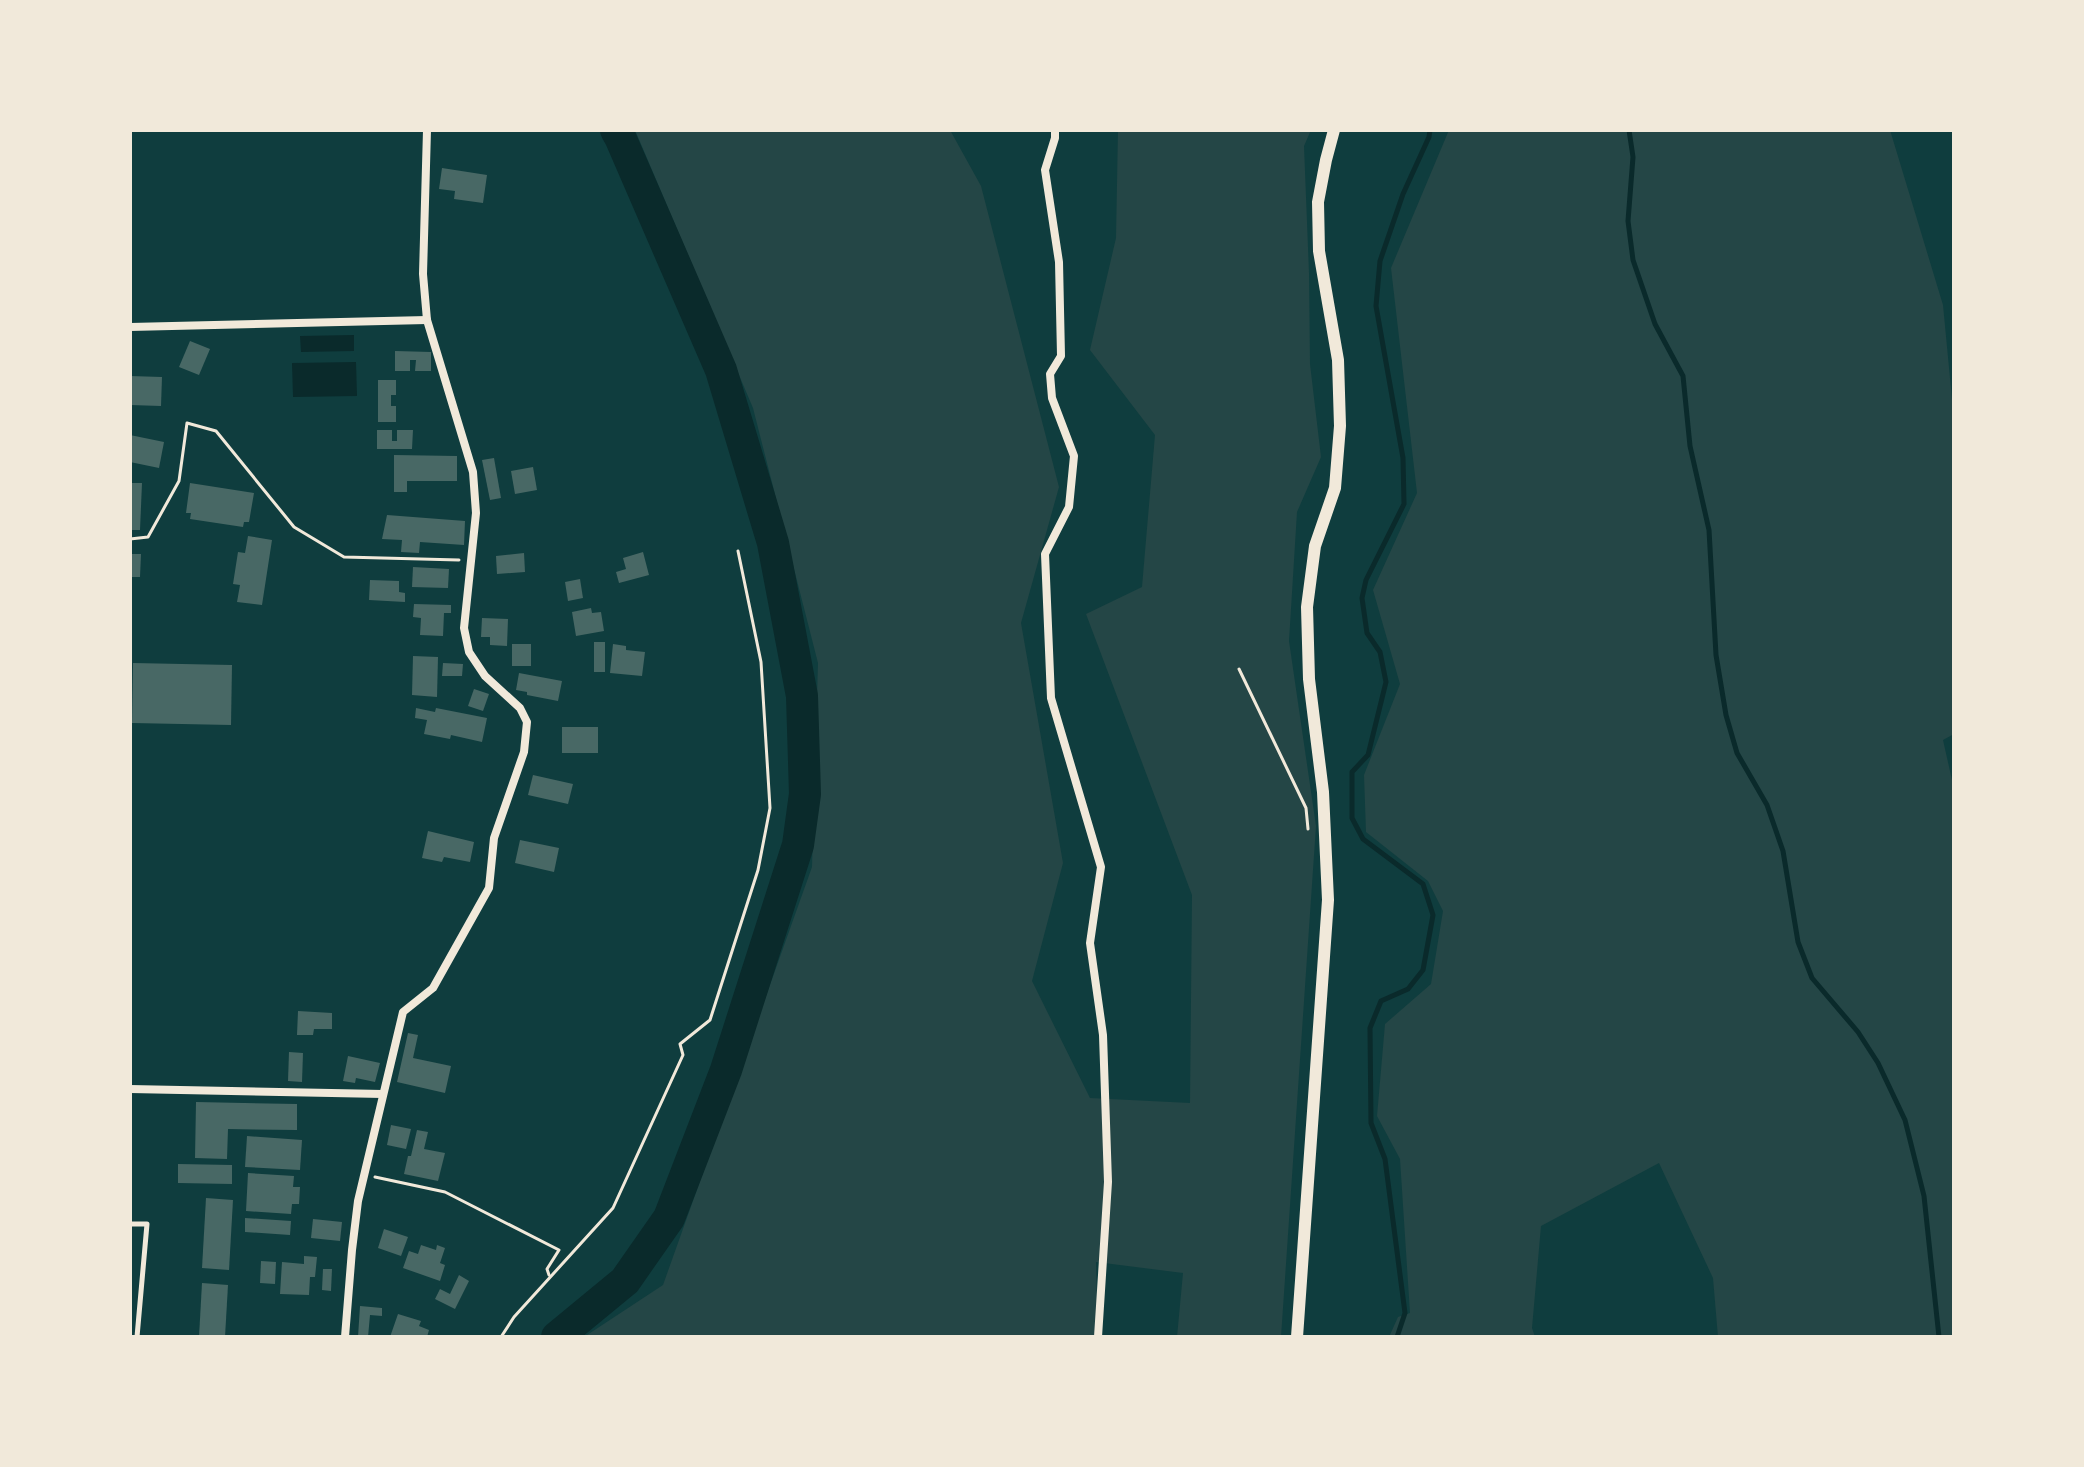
<svg xmlns="http://www.w3.org/2000/svg" width="2084" height="1467" font-family="'Fira Sans',sans-serif">
<style>
.green{fill:#244646}
.water{fill:#0a2a2b}
.lines{fill:none;stroke-linecap:round;stroke-linejoin:round}
.stream{stroke:#0a2a2b;stroke-width:5}
.river{stroke:#0a2a2b;stroke-width:32}
.building{fill:#486865}
.path{stroke:#f1e9da;stroke-width:3}
.service{stroke:#f1e9da;stroke-width:5}
.minor{stroke:#f1e9da;stroke-width:8}
.tertiary{stroke:#f1e9da;stroke-width:12}
</style>
<rect width="100%" height="100%" fill="#0f3d3e"/>
<g class="green">
<path d="M635 130H950L981 186 1059 487 1021 623 1063 863 1032 981 1090 1098 1190 1103 1192 895 1086 614 1142 587 1155 435 1090 350 1116 238 1118 130H1311L1304 146 1309 273 1310 364 1321 457 1297 512 1289 641 1316 826 1281 1337H1177L1183 1273 1096 1262 1098 1337H584L663 1285 812 867 818 663 753 408Z"/>
<path d="M1449 130H1890L1943 305 1952 399H1954V734L1943 740 1954 789V1337H1718L1713 1278 1659 1163 1541 1226 1532 1328 1535 1337H1389L1398 1317 1410 1313 1400 1159 1377 1116 1385 1024 1431 984 1443 911 1428 881 1366 832 1364 775 1400 684 1373 590 1417 493 1391 268Z"/>
</g>
<g class="water">
<path d="M354 335V351L301 352 300 336Z"/>
<path d="M356 362 357 396 293 397 292 363Z"/>
</g>
<g class="lines">
<g class="stream">
<path d="M1629 130 1633 157 1628 221 1633 260 1655 324 1683 376 1690 446 1709 530 1716 655 1726 715 1737 753 1767 805 1783 851 1798 942 1812 978 1858 1032 1878 1063 1905 1120 1924 1196 1939 1337"/>
<path d="M1397 1337 1405 1313 1385 1159 1371 1123 1370 1028 1381 1001 1408 989 1423 970 1433 915 1423 884 1363 839 1352 818V772L1368 755 1386 682 1380 652 1367 633 1362 598 1366 580 1404 504 1403 458 1376 306 1380 261 1403 194 1429 137 1430 130"/>
</g>
<path class="river" d="M557 1337 625 1281 669 1218 726 1070 798 845 805 794 802 696 773 543 721 370 620 137 616 130"/>
</g>
<g class="building">
<path d="M442 168 487 175 483 203 454 199 455 191 439 189Z"/>
<path d="M190 341 210 349 199 375 179 367Z"/>
<path d="M395 351 431 352V371H415L416 360H410V371H395Z"/>
<path d="M130 376 162 377 161 406 130 405Z"/>
<path d="M378 380H396V395H391V406H396V422H378Z"/>
<path d="M377 430H392V441H397V430H413L412 449H377Z"/>
<path d="M130 435 164 442 159 468 130 462Z"/>
<path d="M394 455 457 456V481H407V492H394Z"/>
<path d="M494 458 501 498 490 500 482 460Z"/>
<path d="M533 467 537 490 515 494 511 471Z"/>
<path d="M130 483H142L140 530H130Z"/>
<path d="M190 483 254 493 249 522H244L243 527 190 519 191 513H186Z"/>
<path d="M387 515 465 521 464 545 420 542 419 553 401 552 402 540 382 539Z"/>
<path d="M248 536 272 540 262 605 237 602 240 585 233 584 238 552 245 553Z"/>
<path d="M643 552 649 575 619 583 616 572 626 569 623 558Z"/>
<path d="M524 553 525 572 497 574 496 556Z"/>
<path d="M130 554H141L140 577H130Z"/>
<path d="M413 567 449 569 448 588 412 587Z"/>
<path d="M580 579 583 598 568 601 565 582Z"/>
<path d="M370 580 399 581V592L405 593V602L369 600Z"/>
<path d="M414 604 451 605V613H444L443 636 420 635 421 618 413 617Z"/>
<path d="M591 608 592 613 601 612 604 631 576 636 572 612Z"/>
<path d="M482 618 508 619 507 646 490 645V637H481Z"/>
<rect x="594" y="642" width="11" height="30"/>
<rect x="512" y="644" width="19" height="22"/>
<path d="M613 644 626 646V650L645 652 642 676 610 673Z"/>
<path d="M413 656 438 657 437 697 412 695Z"/>
<path d="M133 663 232 665 231 725 132 723Z"/>
<path d="M443 663 463 664 462 676H442Z"/>
<path d="M519 673 562 681 558 701 527 695V692L516 690Z"/>
<path d="M474 689 489 694 483 711 468 706Z"/>
<path d="M416 708 435 712 436 708 487 718 482 742 451 735 450 739 424 734 427 720 415 718Z"/>
<rect x="562" y="727" width="36" height="26"/>
<path d="M533 775 573 784 568 804 528 795Z"/>
<path d="M428 831 474 842 470 862 444 857 442 862 422 858Z"/>
<path d="M520 840 559 848 554 872 515 863Z"/>
<path d="M298 1011 332 1013V1029H314L313 1035H297Z"/>
<path d="M408 1033 418 1035 413 1058 451 1066 445 1093 397 1082Z"/>
<path d="M289 1052 303 1053 302 1082 288 1081Z"/>
<path d="M348 1056 380 1063 375 1082 356 1078 355 1083 343 1081Z"/>
<path d="M196 1102 297 1104V1130L228 1129 227 1159 195 1158Z"/>
<path d="M391 1125 411 1129 406 1149 387 1145Z"/>
<path d="M417 1130 428 1132 424 1149 445 1153 438 1181 404 1174 408 1156H411Z"/>
<path d="M247 1136 302 1140 300 1170 245 1167Z"/>
<path d="M178 1164 232 1165V1184L178 1183Z"/>
<path d="M248 1173 294 1176 293 1187H300L299 1204H292L291 1214 246 1211Z"/>
<path d="M206 1198 233 1200 229 1270 202 1268Z"/>
<path d="M245 1218 291 1221 290 1235 245 1232Z"/>
<path d="M313 1219 342 1222 340 1241 311 1238Z"/>
<path d="M384 1229 408 1237 401 1256 378 1248Z"/>
<path d="M421 1245 436 1250 437 1245 445 1248 440 1263 445 1265 440 1281 403 1268 409 1251 418 1254Z"/>
<path d="M304 1256 317 1257 315 1277H310L309 1295 280 1294 282 1262 304 1264Z"/>
<path d="M261 1261 276 1262 275 1284 260 1283Z"/>
<path d="M323 1269H332L331 1291 322 1290Z"/>
<path d="M459 1275 469 1281 455 1309 435 1299 440 1289 450 1294Z"/>
<path d="M202 1283 228 1285 225 1337H199Z"/>
<path d="M360 1306 382 1308V1316L370 1315 368 1337H358Z"/>
<path d="M398 1314 421 1321 419 1326 429 1330 427 1337H390Z"/>
</g>
<g class="lines">
<g class="path">
<path d="M130 539 148 537 179 481 187 423 216 431 294 527 344 557 459 560"/>
<path d="M1239 669 1306 808 1308 829"/>
<path d="M375 1177 445 1192 559 1250 547 1269 549 1275"/>
<path d="M501 1337 514 1317 613 1208 683 1055 680 1044 710 1020 758 870 770 808 761 662 738 551"/>
</g>
<path class="service" d="M130 1224H147L137 1337"/>
<g class="minor">
<path d="M1055 130V138L1045 170 1059 262 1061 356 1050 374 1052 398 1074 456 1069 507 1045 554 1051 698 1101 867 1090 943 1103 1035 1108 1182 1098 1337"/>
<path d="M130 327 427 320"/>
<path d="M130 1089 383 1094"/>
<path d="M345 1337 352 1250 358 1201 403 1012 433 988 489 888 494 838 524 752 527 722 520 708 485 676 469 652 464 628 476 513 473 472 427 320 423 274 427 130"/>
</g>
<path class="tertiary" d="M1297 1337 1328 900 1323 792 1309 679 1307 607 1315 546 1335 488 1340 426 1338 360 1319 251 1318 202 1326 160 1334 130"/>
</g>
<rect width="2084" height="1467" fill="none" stroke="#f1e9da" stroke-width="264"/>
</svg>
